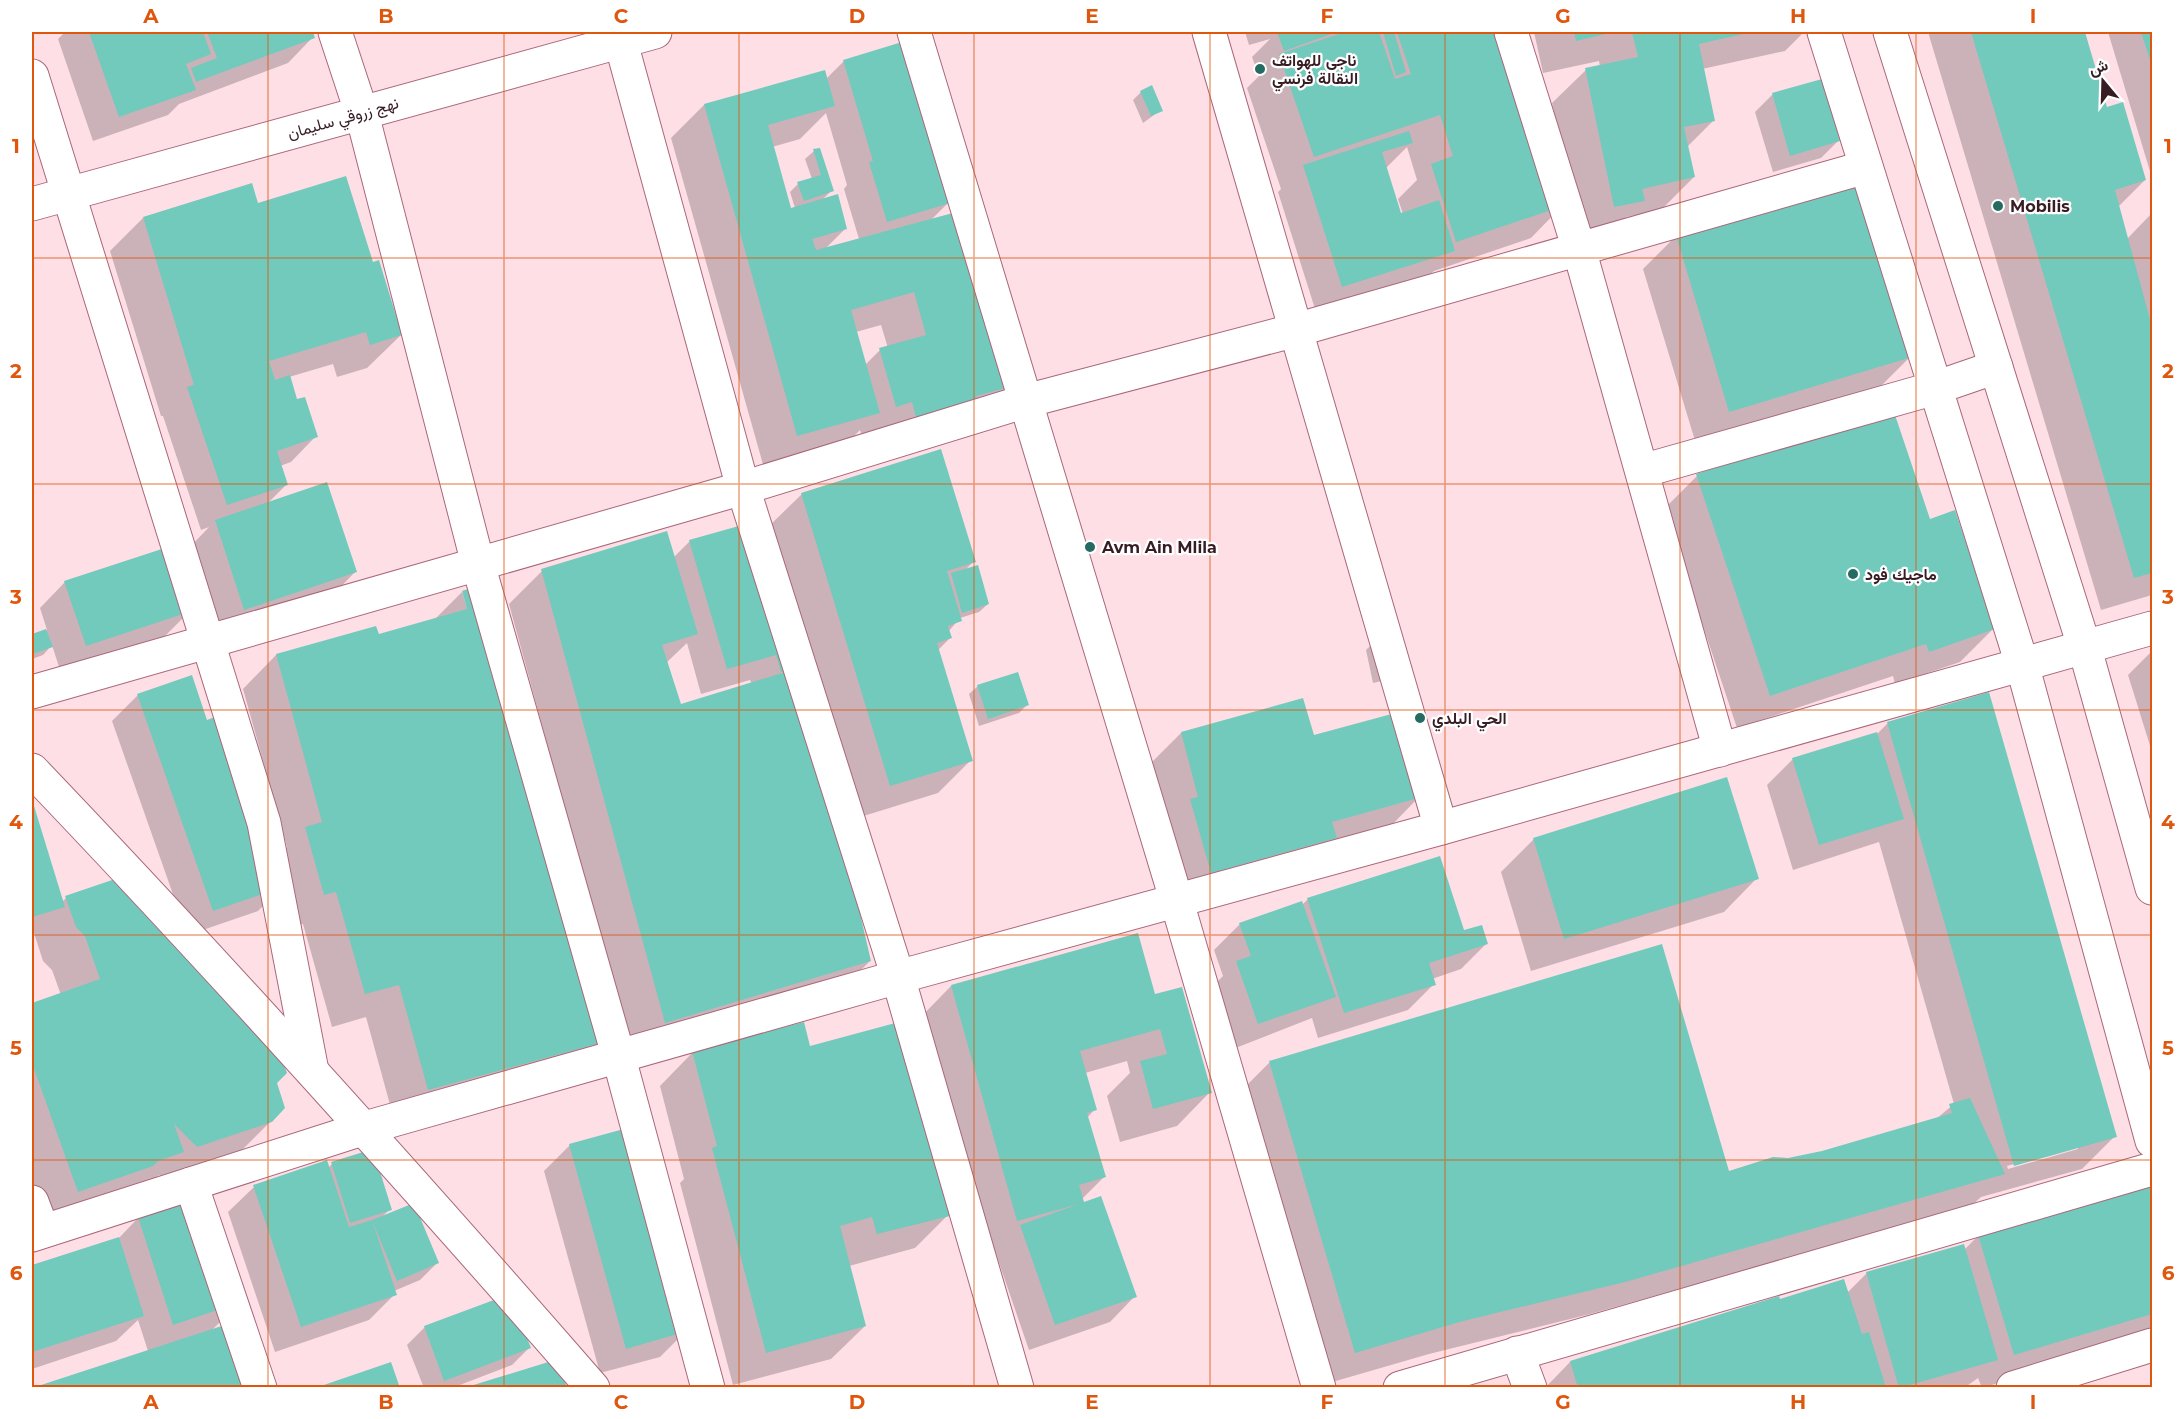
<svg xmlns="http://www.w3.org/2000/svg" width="2184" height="1419" font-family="Montserrat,Vazirmatn,sans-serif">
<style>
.shadow{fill:#0003;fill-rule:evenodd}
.building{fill:#71cabc}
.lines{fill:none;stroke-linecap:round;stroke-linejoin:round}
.minor-casing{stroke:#aa6779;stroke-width:35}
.tertiary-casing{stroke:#aa6779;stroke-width:35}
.secondary-casing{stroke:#aa6779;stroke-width:35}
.primary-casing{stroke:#aa6779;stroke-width:35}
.minor{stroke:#fff;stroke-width:33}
.tertiary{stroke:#fff;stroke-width:33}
.secondary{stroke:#fff;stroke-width:33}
.primary{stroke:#fff;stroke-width:33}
.grid{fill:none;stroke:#df560d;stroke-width:1.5;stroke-opacity:0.55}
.poi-dot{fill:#246b61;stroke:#fff;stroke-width:2}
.labels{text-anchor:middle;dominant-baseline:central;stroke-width:4.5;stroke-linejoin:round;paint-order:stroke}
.poi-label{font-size:16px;font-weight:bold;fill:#371c24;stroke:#fff;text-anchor:start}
.street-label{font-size:16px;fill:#371c24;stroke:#fff}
.neatline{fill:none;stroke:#df560d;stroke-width:2}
.grid-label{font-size:20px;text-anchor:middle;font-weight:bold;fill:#df560d}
</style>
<rect width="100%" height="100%" fill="#fedfe6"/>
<g class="shadow">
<path d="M65 32H175L176 35 186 32H311L313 37 288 63 179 104 168 115 93 141 58 39Z"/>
<path d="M1245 32H1505L1564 204 1531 238 1434 271 1428 276 1316 312 1278 192 1281 189 1247 88 1259 76 1252 57 1270 39 1249 45ZM1407 147 1417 180 1398 199 1403 214 1400 215 1385 169Z"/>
<path d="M1534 32H1804L1785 51 1702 69 1714 120 1687 147 1694 177 1661 210 1626 217 1610 233 1581 240 1552 103 1586 70 1600 67 1599 61 1543 73Z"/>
<path d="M1928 32H2083L2106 109 2145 180 2118 207 2127 239 2152 213V595L2101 610Z"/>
<path d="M2108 32H2152V178Z"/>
<path d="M844 61 948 203 930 221 1011 385 978 419 863 439 860 430 845 445 764 468 671 138 704 105 826 79ZM826 113 847 185 844 189 859 239 824 250 846 228 822 200 832 190 814 151 805 159 812 179 798 184 790 192 795 208 790 210 772 147 800 139ZM881 325 888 348 880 350 865 365 856 332Z"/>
<path d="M1821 81 1838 141 1821 158 1773 172 1755 112 1772 95Z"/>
<path d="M1141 92 1161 110 1143 123 1133 100Z"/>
<path d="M257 205 372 263 401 335 367 368 337 377 333 364 289 377 296 401 316 436 291 462 280 466 286 485 267 504 355 572 330 598 219 634 190 547 209 527 201 530 163 416H161L110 251 143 218Z"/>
<path d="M1676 236 1910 357 1877 390 1696 444 1643 269Z"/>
<path d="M1697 476 1929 521 1993 629 1960 662 1895 684 1893 676 1737 728 1664 509Z"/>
<path d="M802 494 974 561 965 570 988 604 979 612 960 618 948 632 950 638 938 650 971 760 938 793 857 818 768 527Z"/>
<path d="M752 524 870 961 837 994 632 1055 509 604 542 571 673 558 690 541ZM687 643 701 694 750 680 752 684 680 706 666 663Z"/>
<path d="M65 582 191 610 165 636 60 670 52 645 43 655 32 659V636L47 630 40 608Z"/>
<path d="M462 592 603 1041 569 1075 395 1123 366 1017 332 1027 303 924 291 928 280 889 258 911 194 933 275 1083 271 1121 237 1155 164 1180 159 1175 149 1185 45 1224 32 1187V1005L61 995 52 970 43 961 34 933 32 934V808L62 902 66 898 182 920 112 721 138 695 206 722 275 860 287 847 243 689 276 655 375 628 378 636 434 620Z"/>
<path d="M1374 642 1390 679 1373 683 1366 650Z"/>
<path d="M2152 651V752L2128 675Z"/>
<path d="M978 686 1027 705 1019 713 979 726 969 694Z"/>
<path d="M1888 723 2115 1136 2082 1169 1981 1197 1970 1207 1590 1314 1429 1354 1322 1385 1236 1096 1270 1062 1728 1173 1823 1153 1936 1119 1954 1104 1879 842 1793 870 1767 785 1793 759 1876 735ZM2078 1146V1149L2008 1169 2007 1166Z"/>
<path d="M1181 733 1313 737 1420 796 1387 830 1178 905 1148 766Z"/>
<path d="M1534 839 1757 878 1724 912 1531 971 1501 872Z"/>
<path d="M1308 899 1463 932 1486 944 1461 969 1432 979 1434 984 1408 1010 1318 1038 1312 1018 1233 1049 1211 988 1223 976 1214 950 1240 924 1302 905Z"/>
<path d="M1137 934 1154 995 1210 1092 1177 1126 1120 1142 1107 1096 1130 1073 1127 1061 1085 1073 1095 1109 1087 1118 1104 1177 1082 1199 1135 1296 1110 1322 1029 1350 995 1251 984 1254 918 1020 951 986Z"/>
<path d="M809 1048 948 1215 915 1248 849 1266 865 1326 831 1359 733 1385 680 1183 684 1179 660 1086 693 1052Z"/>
<path d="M570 1145 686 1331 660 1357 600 1373 544 1171Z"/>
<path d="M372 1151 390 1209 382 1217 437 1263 420 1280 394 1291 395 1294 369 1320 275 1352 228 1212 254 1187 328 1168 332 1164Z"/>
<path d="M2152 1184V1336L1982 1388 1978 1378 1964 1388H1545L1570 1362 1778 1298 1779 1301 1847 1293 1867 1273 1964 1250 1978 1236Z"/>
<path d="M138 1218 240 1302 211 1331 261 1388H41L148 1351 138 1320 116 1341 32 1369V1266L118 1239Z"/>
<path d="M425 1327 529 1348 512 1365 452 1388H424L407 1345Z"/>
</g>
<g class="building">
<path d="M89 32H203L211 54 186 64 196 90 119 117Z"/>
<path d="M207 32H313L315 38 196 82 191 68 217 58Z"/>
<path d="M1277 32H1337L1284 51Z"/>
<path d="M1345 32H1379L1395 79 1411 74 1397 32H1507L1566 205 1456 242 1431 164 1453 156 1440 115 1314 157 1279 54Z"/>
<path d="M1383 32H1394L1406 72 1396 76Z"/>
<path d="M1574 32H1614L1576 41Z"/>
<path d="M1632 32H1752L1699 44 1715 121 1684 127 1695 177 1642 189 1645 201 1614 207 1585 68 1638 57Z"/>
<path d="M1971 32H2085L2107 107 2123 102 2146 180 2115 190 2152 327V573L2134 578Z"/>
<path d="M2141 32H2152V66Z"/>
<path d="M902 42 950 203 887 222 869 162 873 161 843 60Z"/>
<path d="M825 70 835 106 768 125 791 208 838 194 847 229 812 239 816 250 964 210 1013 386 976 396 979 404 917 421 912 402 896 407 879 348 926 335 914 292 851 310 880 413 797 436 704 104Z"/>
<path d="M1822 79 1840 141 1790 156 1772 93Z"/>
<path d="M1152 85 1163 111 1151 116 1140 91Z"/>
<path d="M1409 131 1413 143 1382 152 1401 213 1439 200 1455 251 1342 287 1303 165Z"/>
<path d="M820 148 834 191 804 201 797 182 821 175 813 149Z"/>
<path d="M346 176 373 262 379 260 402 335 370 345 366 332 269 361 275 380 290 375 297 399 305 397 318 437 277 451 288 485 227 505 187 387 194 385 143 217 252 183 258 203Z"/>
<path d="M1858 180 1912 357 1729 412 1676 235Z"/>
<path d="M1893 409 1930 519 1955 510 1995 629 1929 652 1926 644 1770 696 1696 474Z"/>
<path d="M941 449 976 562 947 571 962 621 948 626 952 638 937 643 973 761 890 786 801 493Z"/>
<path d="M327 482 357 572 244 610 215 520Z"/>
<path d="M753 522 803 667 871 961 665 1023 541 569 667 531 698 634 662 645 681 704 792 670 781 672 776 655 727 669 689 540Z"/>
<path d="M171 546 192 611 86 646 64 581Z"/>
<path d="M978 565 989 604 962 613 951 573Z"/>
<path d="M474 587 604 1042 428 1090 399 985 365 994 336 892 324 895 305 827 322 822 276 654 376 626 379 634 467 609 462 591Z"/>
<path d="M46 629 53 647 32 654V634Z"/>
<path d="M1018 672 1029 705 988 719 977 685Z"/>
<path d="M192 675 207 720 225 713 286 886 213 911 137 694Z"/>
<path d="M1989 692 2117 1137 2014 1166 1887 722Z"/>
<path d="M1303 698 1314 735 1399 712 1422 797 1332 822 1337 838 1211 873 1190 799 1198 797 1181 732Z"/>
<path d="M1877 732 1904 819 1819 845 1792 758Z"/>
<path d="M1727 777 1759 879 1564 939 1533 838Z"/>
<path d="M34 806 65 907 32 917V807Z"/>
<path d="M1440 856 1464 930 1482 925 1488 944 1429 963 1436 985 1344 1013 1307 898Z"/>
<path d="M121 877 261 998 287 1073 277 1083 285 1108 272 1122 197 1147 174 1124 184 1152 158 1161 153 1166 78 1192 32 1063V1003L100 979 85 936 76 927 65 896Z"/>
<path d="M1302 901 1336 997 1258 1024 1236 961 1251 956 1239 923Z"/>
<path d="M1138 933 1155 994 1182 987 1212 1093 1153 1109 1140 1061 1167 1054 1160 1029 1080 1051 1097 1110 1087 1113 1106 1177 1079 1185 1084 1202 1101 1196 1137 1297 1055 1325 1020 1225 1079 1204 1017 1221 951 985Z"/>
<path d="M1662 944 1729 1171 1773 1157 1788 1158 1822 1151 1952 1113 1949 1104 1970 1098 2005 1174 1625 1282 1463 1321 1355 1353 1269 1061Z"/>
<path d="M804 1022 810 1046 899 1022 950 1216 877 1234 872 1217 840 1226 866 1326 766 1353 712 1148 717 1146 692 1051Z"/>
<path d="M631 1127 688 1331 626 1349 569 1144Z"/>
<path d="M373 1149 392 1210 350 1223 331 1162Z"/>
<path d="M327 1160 349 1227 372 1220 397 1295 301 1327 253 1185Z"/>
<path d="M2152 1182V1314L2014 1355 1978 1235Z"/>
<path d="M185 1201 241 1302 173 1325 138 1217Z"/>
<path d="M414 1203 439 1263 397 1281 372 1220Z"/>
<path d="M119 1237 144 1316 32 1352V1265Z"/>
<path d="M1964 1244 1998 1360 1899 1388 1866 1272Z"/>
<path d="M1844 1279 1862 1334 1869 1332 1886 1388H1578L1570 1361 1779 1296 1780 1299Z"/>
<path d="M510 1294 531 1348 444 1381 424 1326Z"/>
<path d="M240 1320 262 1388H42L41 1385Z"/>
<path d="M558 1359 567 1388H467V1387Z"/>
<path d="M391 1362 400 1388H318V1387Z"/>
</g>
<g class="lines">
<g class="minor-casing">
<g id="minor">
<path d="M914 32 1177 902 1319 1388"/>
<path d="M1209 32 1441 828"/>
<path d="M1511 32 1579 249 1720 750"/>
<path d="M620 39 743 488 898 977 1017 1388"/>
<path d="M32 76 264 823 312 1071"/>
<path d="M362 114 478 564 619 1058 708 1388"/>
<path d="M1642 471 1935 388 1996 367"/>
<path d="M32 692 743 488 1026 401 1296 330 1866 167"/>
<path d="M191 1184 260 1388"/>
<path d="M32 1202 43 1231"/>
<path d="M32 1235 365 1128 898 977 1441 828 2152 628"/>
<path d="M1517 1353 1530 1388"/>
<path d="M1400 1388 2152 1169"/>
<path d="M2013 1388 2152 1345"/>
</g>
</g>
<g class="tertiary-casing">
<g id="tertiary">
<path d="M335 32 362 114"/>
<path d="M1824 32 2022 664 2152 1141"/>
<path d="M1890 32 2085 649 2152 888"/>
</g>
</g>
<g class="secondary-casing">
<path id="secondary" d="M32 204 655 32"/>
</g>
<g class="primary-casing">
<path id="primary" d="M32 770C224 971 410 1178 593 1388"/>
</g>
<use href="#minor" class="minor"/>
<use href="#tertiary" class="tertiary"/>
<use href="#secondary" class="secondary"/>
<use href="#primary" class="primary"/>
</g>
<path class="grid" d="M268 32V1388M504 32V1388M739 32V1388M974 32V1388M1210 32V1388M1445 32V1388M1680 32V1388M1916 32V1388M32 258H2152M32 484H2152M32 710H2152M32 935H2152M32 1160H2152"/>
<g class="poi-dot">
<circle cx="1260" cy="69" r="6"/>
<circle cx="1998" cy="206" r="6"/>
<circle cx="1090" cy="547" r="6"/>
<circle cx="1853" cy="574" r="6"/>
<circle cx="1420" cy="718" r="6"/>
</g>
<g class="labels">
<g class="poi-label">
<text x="1272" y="60">ناجي للهواتف<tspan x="1272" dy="18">النقالة فرنسي</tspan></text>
<text x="2010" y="206">Mobilis</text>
<text x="1102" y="547">Avm Ain Mlila</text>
<text x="1865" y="574">ماجيك فود</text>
<text x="1432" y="718">الحي البلدي</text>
</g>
<g class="street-label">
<text transform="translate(343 118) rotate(-16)">نهج زروقي سليمان</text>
</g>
</g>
<rect width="2184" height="1419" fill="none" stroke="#ffffff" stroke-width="66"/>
<g transform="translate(2103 81) rotate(341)" stroke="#ffffff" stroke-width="4.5" paint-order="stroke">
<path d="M0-4.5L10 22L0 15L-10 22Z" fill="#371c24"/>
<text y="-9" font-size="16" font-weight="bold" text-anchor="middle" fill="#371c24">ش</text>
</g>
<rect x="33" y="33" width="2118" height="1353" class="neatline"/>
<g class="grid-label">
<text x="151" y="23">A</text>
<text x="386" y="23">B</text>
<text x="621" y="23">C</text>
<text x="857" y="23">D</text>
<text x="1092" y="23">E</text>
<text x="1327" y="23">F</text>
<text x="1563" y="23">G</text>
<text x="1798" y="23">H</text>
<text x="2033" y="23">I</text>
<text x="16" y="153">1</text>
<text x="2168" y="153">1</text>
<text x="16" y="378">2</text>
<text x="2168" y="378">2</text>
<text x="16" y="604">3</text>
<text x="2168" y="604">3</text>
<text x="16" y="829">4</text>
<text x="2168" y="829">4</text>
<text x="16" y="1055">5</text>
<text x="2168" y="1055">5</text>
<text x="16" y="1280">6</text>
<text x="2168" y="1280">6</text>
<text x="151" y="1409">A</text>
<text x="386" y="1409">B</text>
<text x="621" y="1409">C</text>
<text x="857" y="1409">D</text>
<text x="1092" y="1409">E</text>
<text x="1327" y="1409">F</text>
<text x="1563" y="1409">G</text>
<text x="1798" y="1409">H</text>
<text x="2033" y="1409">I</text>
</g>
</svg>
